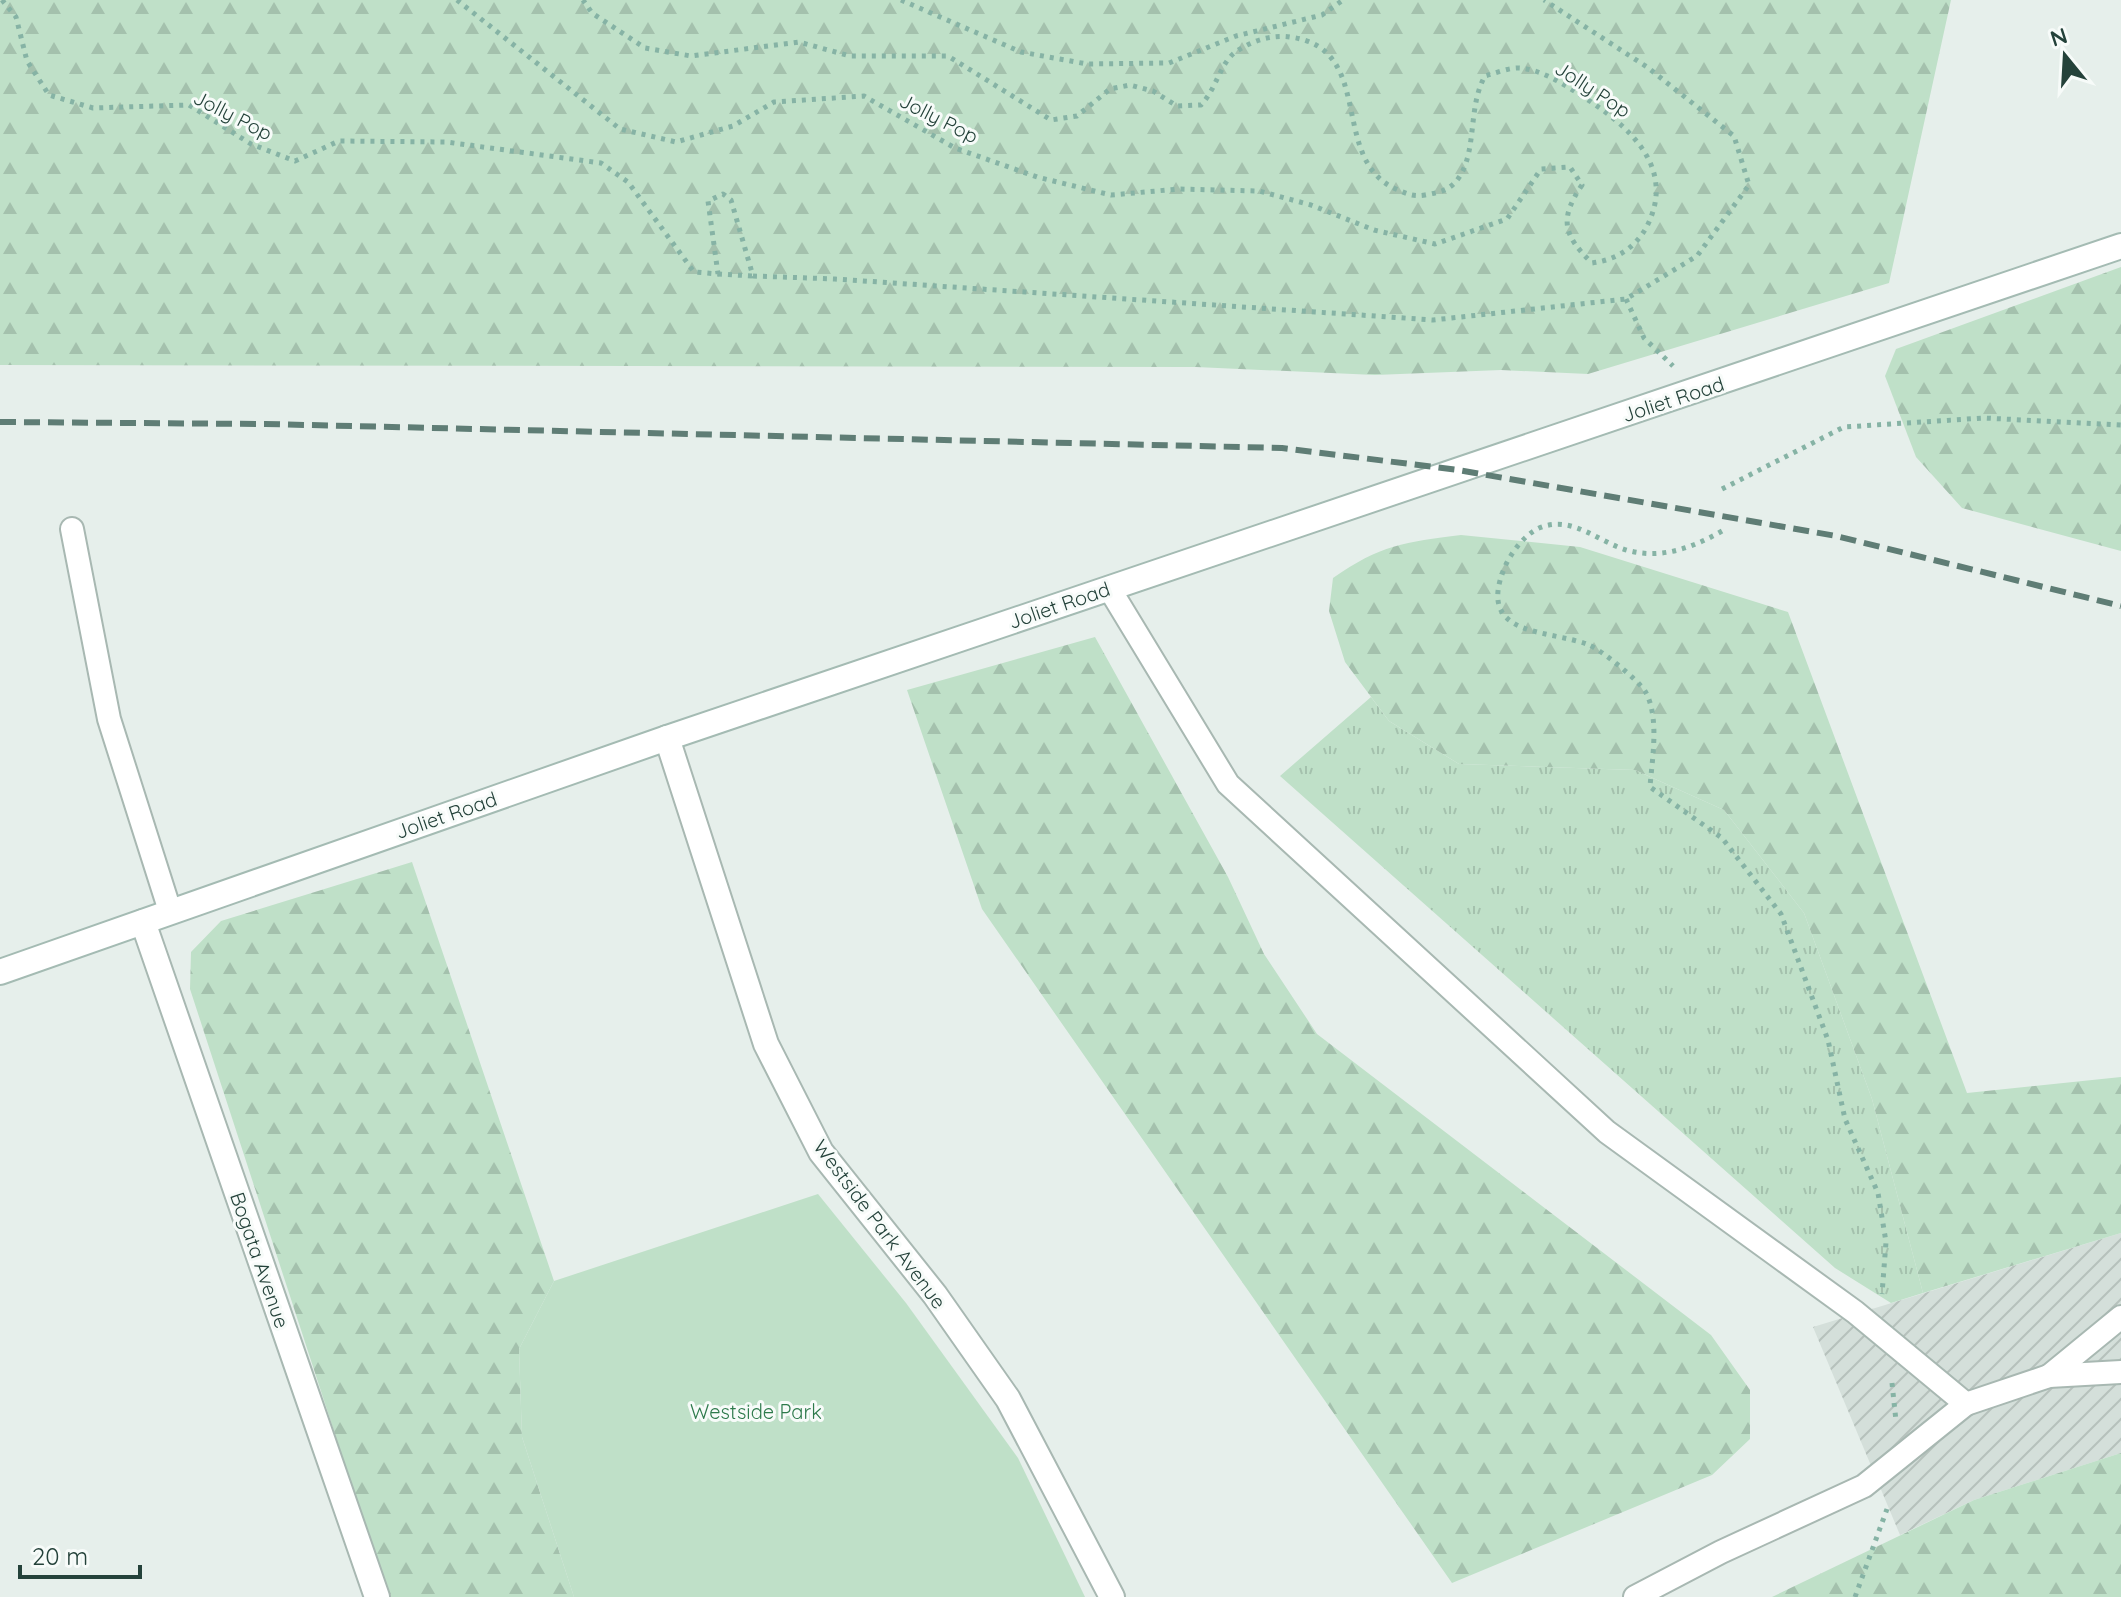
<svg xmlns="http://www.w3.org/2000/svg" width="2121" height="1597" font-family="Quicksand,sans-serif">
<style>
.industrial{fill:url(#industrial-furrows)}
.grass{fill:url(#grass-tufts)}
.forest{fill:url(#forest-firs)}
.park{fill:#bfe0c8}
.lines{fill:none;stroke-linecap:round;stroke-linejoin:round}
.service-casing{stroke:#a8b8b2;stroke-width:26}
.minor-casing{stroke:#a8b8b2;stroke-width:28}
.secondary-casing{stroke:#a4bbb3;stroke-width:28}
.path{stroke:#86b3a5;stroke-width:5;stroke-dasharray:4 6;stroke-linecap:butt}
.service{stroke:#fff;stroke-width:22}
.minor{stroke:#fff;stroke-width:24}
.secondary{stroke:#fff;stroke-width:24}
.rail{stroke:#5f7d75;stroke-width:6;stroke-dasharray:16 8;stroke-linecap:butt}
.labels{text-anchor:middle;dominant-baseline:central;stroke-width:6;stroke-linejoin:round;paint-order:stroke}
.street-label{font-size:20px;fill:#24423a;stroke:#f7fbf9}
.park-label{font-size:20px;fill:#2d7a4b;stroke:#f7fbf9}
</style>
<defs>
<pattern id="industrial-furrows" width="10" height="10" patternUnits="userSpaceOnUse" patternTransform="scale(2)"><rect width="10" height="10" fill="#d4dfda"/><path d="M-1 1l2-2M0 10L10 0M9 11l2-2" fill="none" stroke="#b6c1bc"/></pattern>
<pattern id="grass-tufts" width="24" height="20" patternUnits="userSpaceOnUse" patternTransform="scale(2)"><rect width="24" height="20" fill="#bfe0c8"/><path d="M3 7l-1-3M5 7V3M7 7l1-3M15 17l-1-3M17 17v-4M19 17l1-3" fill="none" stroke="#a4c1ad"/></pattern>
<pattern id="forest-firs" width="22" height="20" patternUnits="userSpaceOnUse" patternTransform="scale(2)"><rect width="22" height="20" fill="#bfe0c8"/><path d="M5 1l3.5 6h-7zM16 11l3.5 6h-7z" fill="#a4c1ad"/></pattern>
</defs>
<rect width="100%" height="100%" fill="#e6efeb"/>
<path class="industrial" d="M2121 1233V1453L1974 1500 1900 1535 1813 1327Z"/>
<path class="grass" d="M1371 697 1389 721 1459 764 1635 770 1724 810 1804 913 1872 1099 1923 1293 1891 1303 1835 1268 1280 776Z"/>
<g class="forest">
<path d="M0 0H1951L1889 283 1588 374 1501 370 1375 375 1196 367 0 365Z"/>
<path d="M2121 267V551L1962 508 1916 457 1885 376 1896 349Z"/>
<path d="M1461 535 1580 547 1788 612 1967 1093 2121 1077V1233L1923 1293 1872 1099 1804 913 1724 810 1635 770 1459 764 1389 721 1345 662 1329 611 1333 578C1380 545 1405 542 1461 535Z"/>
<path d="M1095 637 1228 877 1264 954 1317 1034 1711 1335 1750 1390V1439L1712 1475 1452 1583 982 909 907 690Z"/>
<path d="M412 862 554 1281 519 1349 522 1437 574 1597H388L190 989 191 952 221 921Z"/>
<path d="M2121 1453V1597H1772L1974 1500Z"/>
</g>
<path class="park" d="M818 1194 906 1303 1018 1458 1085 1597H574L522 1437 519 1349 554 1281Z"/>
<g class="lines">
<g class="service-casing">
<g id="service">
<path d="M72 529 109 719 170 911"/>
<path d="M1109 588 1228 784 1607 1132 1855 1312 1966 1404 2049 1376 2121 1372"/>
<path d="M2049 1376 2121 1317"/>
<path d="M1635 1597 1721 1552 1864 1486 1966 1404"/>
</g>
</g>
<g class="minor-casing">
<g id="minor">
<path d="M667 738 766 1044 821 1152 935 1295 1008 1399 1112 1597"/>
<path d="M143 922 377 1597"/>
</g>
</g>
<g class="secondary-casing">
<path id="secondary" d="M0 972 667 738 2121 246"/>
</g>
<g class="path">
<path d="M2 0 16 17 27 61 49 95 93 108 189 105 251 144 295 161 339 141 446 142 601 163 628 182 694 272 718 274 708 201 723 194 731 200 753 276 835 279 1433 320 1626 299 1697 256 1749 185 1734 136 1647 67 1544 0"/>
<path d="M457 0 620 129 676 142 733 126 774 102 864 96 955 148 1037 177 1111 195 1179 189 1259 191 1311 205 1374 230 1435 244 1507 219 1541 169 1570 167 1582 185C1559 219 1563 235 1592 263 1615 260 1634 249 1646 228 1678 168 1629 126 1582 96 1563 84 1544 71 1521 68 1510 67 1496 73 1485 76 1468 106 1477 148 1460 176 1451 190 1441 192 1425 195 1413 197 1407 194 1396 189 1328 159 1377 48 1290 37 1271 34 1248 42 1233 54 1219 67 1216 89 1201 105L1177 106 1153 91 1130 85 1110 89 1077 116 1051 120 948 56H850L799 42 691 56 645 48 592 13 583 0"/>
<path d="M901 0 1021 52 1087 64 1169 63 1236 36 1322 15 1343 0"/>
<path d="M718 274 753 276"/>
<path d="M1626 299 1644 338 1673 366"/>
<path d="M1722 489 1844 427 1984 418 2121 425"/>
<path d="M1722 531C1694 547 1663 559 1630 551 1598 543 1573 514 1539 528 1524 535 1510 554 1504 569 1476 638 1549 629 1589 645 1600 649 1638 680 1645 691 1660 717 1652 759 1650 787L1722 838 1781 914 1828 1040 1845 1119 1878 1193 1886 1242 1882 1294"/>
<path d="M1892 1383 1896 1421"/>
<path d="M1855 1597 1887 1509"/>
</g>
<use href="#service" class="service"/>
<use href="#minor" class="minor"/>
<use href="#secondary" class="secondary"/>
<path class="rail" d="M0 422 265 424 1282 448 1458 470 1836 536 2121 606"/>
</g>
<g class="labels">
<g class="street-label">
<text transform="translate(1593 89) rotate(33)">Jolly Pop</text>
<text transform="translate(233 115) rotate(27)">Jolly Pop</text>
<text transform="translate(939 118) rotate(27)">Jolly Pop</text>
<text transform="translate(1673 399) rotate(-18)">Joliet Road</text>
<text transform="translate(1059 605) rotate(-19)">Joliet Road</text>
<text transform="translate(446 815) rotate(-19)">Joliet Road</text>
<text transform="translate(880 1224) rotate(53)">Westside Park Avenue</text>
<text transform="translate(260 1260) rotate(71)">Bogata Avenue</text>
</g>
<g class="park-label">
<text x="756" y="1411">Westside Park</text>
</g>
</g>
<g transform="translate(2065 56) rotate(342)" stroke="#f7fbf9" stroke-width="6" paint-order="stroke">
<path d="M0-6L14 30L0 20L-14 30Z" fill="#24423a"/>
<text y="-12" font-size="22" font-weight="bold" text-anchor="middle" fill="#24423a">N</text>
</g>
<path d="M20 1565v12h120v-12" fill="none" stroke="#24423a" stroke-width="4"/>
<text x="32" y="1565" font-size="24" fill="#24423a" stroke="#f7fbf9" stroke-width="6" paint-order="stroke">20 m</text>
</svg>
